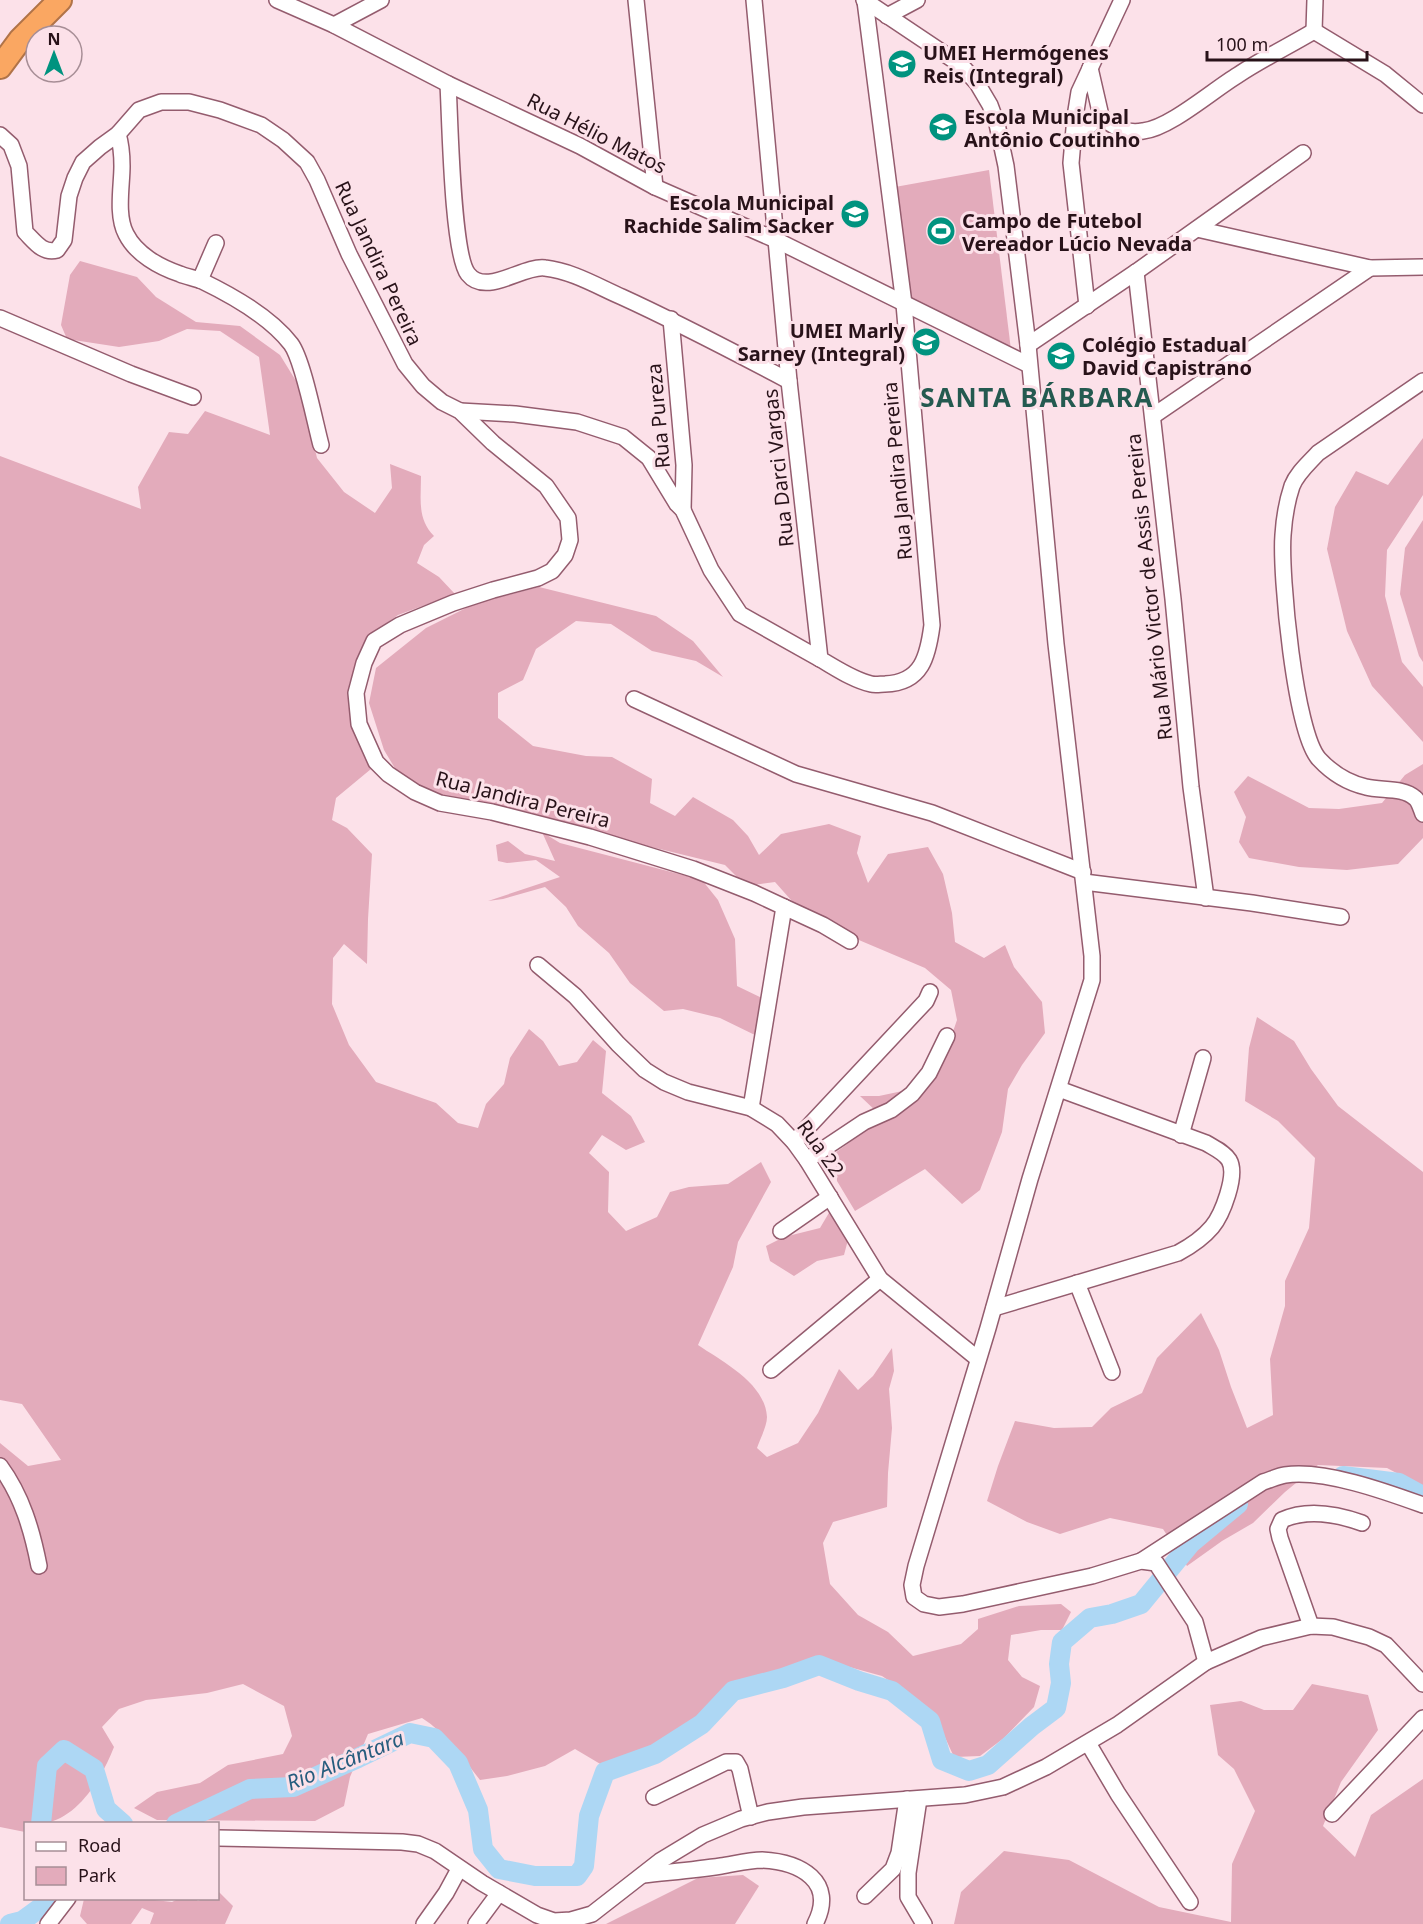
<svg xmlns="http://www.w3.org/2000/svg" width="1423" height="1924" font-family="'Noto Sans',sans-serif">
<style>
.green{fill:#e3abbb}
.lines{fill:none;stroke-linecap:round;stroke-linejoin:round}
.river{stroke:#add7f4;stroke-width:20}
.minor-casing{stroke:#945c6e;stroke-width:18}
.highway-casing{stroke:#b07348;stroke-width:26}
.minor{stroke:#fff;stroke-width:15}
.highway{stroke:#faa762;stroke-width:22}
.labels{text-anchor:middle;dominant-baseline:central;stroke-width:6;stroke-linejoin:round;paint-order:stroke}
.poi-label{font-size:20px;font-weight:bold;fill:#281219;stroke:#fce1e9;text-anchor:start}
.street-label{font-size:20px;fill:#281219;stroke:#fce1e9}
.water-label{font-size:21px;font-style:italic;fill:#275d7e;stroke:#fce1e9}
.district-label{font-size:26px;font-weight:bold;letter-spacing:1.5px;fill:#245a50;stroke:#fce1e9}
</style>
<rect width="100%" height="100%" fill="#fce1e9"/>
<g class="green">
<path d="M989 170 1011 350 910 299 895 187Z"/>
<path d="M80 261 137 277 156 297 196 322 240 326 280 355 301 389 317 458 344 492 375 513 392 488 390 464 421 476C421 499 417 519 434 536L424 545 417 563 439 577 455 594 398 615 366 638 349 685 356 732 371 769 336 798 332 820 347 828 372 854 368 919 367 964 344 944 333 958 332 1004 349 1045 376 1082 436 1103 458 1123 478 1128 486 1104 504 1084 510 1058 529 1029 543 1041 559 1066 577 1062 593 1040 606 1051 602 1093 631 1116 645 1142 626 1150 602 1135 589 1153 609 1172 608 1212 626 1231 657 1217 670 1192 689 1187 728 1184 761 1162 771 1182 738 1242 733 1267 698 1345C723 1362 765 1383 767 1417 767 1426 760 1439 757 1448L767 1457 798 1443 818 1413 839 1369 858 1390 873 1376 892 1348 894 1371 889 1389 892 1428 888 1473 887 1507 833 1522 823 1543 830 1584 858 1615 888 1632 913 1656 961 1644 978 1629V1619L1019 1606 1061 1604 1071 1612 1062 1630H1041L1011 1635 1008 1660 1022 1677 1040 1686 1034 1707 1004 1738 980 1756 954 1757 937 1720 921 1702 882 1676 813 1657 774 1673 724 1689 690 1726 655 1746 602 1765 575 1749 545 1766 507 1776 480 1780C463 1758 446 1733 422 1718L368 1734 350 1777 344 1806 315 1821 157 1820 134 1808 157 1792 200 1783 228 1765 283 1754 292 1736 284 1706 243 1684 207 1693 146 1700 119 1709 102 1727 114 1747C103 1776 78 1819 44 1823 38 1824 32 1823 26 1824L25 1832 0 1827V1443L28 1466 61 1460 22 1404 0 1400V456L141 509 138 487 169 432 188 434 205 411 270 435 259 357 220 331 187 329 159 341 119 347 67 339 61 325 70 275Z"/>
<path d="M1423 438V495L1387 550 1385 596 1402 662 1423 687V742L1372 686 1347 631 1327 549 1335 507 1356 471 1388 485Z"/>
<path d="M1423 520V662L1419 656 1400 594 1405 548Z"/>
<path d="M539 587 656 616 693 641 723 677 696 661 652 651 611 624 576 621 536 649 523 680 498 693V718L533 746 586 756 612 757 652 779 650 803 675 816 693 797 733 820 748 836 759 855 781 834 829 824 861 836 857 853 868 883 888 854 928 847 943 874 952 913 955 942 984 958 1005 945 1014 967 1042 1002 1045 1033 1022 1065 1008 1089 1002 1132 980 1190 962 1204 925 1169 855 1211 837 1181 835 1153 873 1125 878 1113 860 1096H879L926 1086 947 1049 957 1020 951 990 925 968 847 935 799 909 775 882 746 886 725 865 623 840 535 814 468 806 402 780 384 750 369 703 376 668 426 628 474 604Z"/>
<path d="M1423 764V838L1398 864 1347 870 1299 867 1249 858 1239 842 1246 817 1234 792 1248 776 1309 808 1339 809 1382 803 1405 775Z"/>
<path d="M542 832 560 843 702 880 718 900 735 939 737 986 766 1000 759 1037 720 1018 683 1009 664 1011 630 983 609 953 578 926 566 907 545 887 503 899 488 901 560 877 536 860 507 863 498 861 496 845 508 841 525 854 555 861Z"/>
<path d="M1257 1017 1294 1041 1311 1069 1338 1106 1423 1172V1487L1387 1468 1318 1465 1285 1492 1253 1523 1222 1541 1187 1566 1163 1529 1110 1518 1060 1534 1027 1522 987 1501 998 1466 1015 1421 1054 1428 1092 1427 1111 1408 1142 1393 1157 1358 1201 1313 1219 1350 1231 1387 1247 1428 1273 1415 1270 1359 1285 1306V1281L1309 1228 1315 1158 1278 1121 1245 1101 1249 1048Z"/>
<path d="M833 1206 849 1236 844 1255 817 1261 794 1276 770 1261 766 1246 784 1237 820 1228Z"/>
<path d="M1312 1684 1368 1695 1378 1730 1341 1782 1323 1826 1355 1857 1371 1815 1423 1779V1924H954L961 1892 1004 1851 1069 1860 1159 1907 1231 1922 1232 1864 1255 1811 1234 1769 1218 1755 1210 1705 1241 1701 1264 1710H1293Z"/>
<path d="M743 1875 759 1886 735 1924H606L698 1878Z"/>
<path d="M218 1891 233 1906 225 1924H150L154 1913 142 1908 131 1924H87L80 1916 84 1899 138 1898 172 1902 178 1899 195 1898 198 1901 202 1899 218 1898Z"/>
</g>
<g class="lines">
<g class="river">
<path d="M1343 1476 1399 1483 1423 1496"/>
<path d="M41 1824 47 1766 64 1750 94 1769 106 1809 123 1824"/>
<path d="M176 1824 250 1789 293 1787 358 1758 410 1733 434 1738 458 1763 478 1810 483 1849 499 1869 535 1876H577L584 1866 589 1816 605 1772 655 1754 702 1724 733 1691 783 1678 819 1665 859 1681 892 1691 930 1721 942 1760 969 1771 988 1765 1032 1726 1056 1708 1061 1683 1059 1664 1062 1642 1090 1618 1112 1614 1141 1604 1191 1543 1238 1504"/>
<path d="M10 1924 22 1921 44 1905V1898"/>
</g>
<g class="minor-casing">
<g id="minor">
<path d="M277 0 334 25 448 84 580 146 655 187 778 241 1029 365"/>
<path d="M636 0 655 187"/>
<path d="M754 0 789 381 820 659C836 668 853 680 871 684 875 685 881 684 885 684 922 683 928 656 932 625L904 304 865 1"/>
<path d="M864 0 961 65 977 83 990 105 997 124 1006 166 1028 345 1056 644 1092 956V980L1030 1179 988 1328 916 1566 912 1585 914 1597 924 1604 939 1607 963 1604 1092 1576 1141 1561 1156 1563 1195 1622 1206 1662"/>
<path d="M887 16 917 0"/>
<path d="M334 25 381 0"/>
<path d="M1314 31 1385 74 1423 105"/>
<path d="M1314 31 1315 0"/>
<path d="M1090 68 1101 116"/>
<path d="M448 84C450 117 452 254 468 274 486 297 523 265 545 268 572 271 597 286 622 297 679 323 734 352 789 381"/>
<path d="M118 134C121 144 122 155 122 166 122 186 116 215 126 234 136 254 159 267 180 274 187 277 195 278 202 281 231 295 271 318 291 344 303 360 315 423 321 445"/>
<path d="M0 135 11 145 19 166 25 232C35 242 43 254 57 250L64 240 69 196 75 178 83 162 100 147 118 134 139 110 161 102H189L220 110 261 125 283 140 307 162 317 180 349 254 405 364 423 386 442 402 460 411 493 443 546 486 568 518 570 540 565 555 552 571 538 578 493 590 453 603 400 625 374 641 364 663 356 693 359 724 376 762 388 774 415 792 440 803 492 812 590 837 693 869 754 893 784 907 751 1108"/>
<path d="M1072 140 1101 116C1113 127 1125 134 1143 131 1170 128 1213 90 1238 75 1262 59 1289 46 1314 31"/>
<path d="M1197 229 1370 268 1423 267"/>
<path d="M1136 272 1173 599 1191 787 1206 898"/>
<path d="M200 280 216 243"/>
<path d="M1087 306 1071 163 1075 117 1079 92 1122 0"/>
<path d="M0 318 131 374 193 397"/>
<path d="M671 319 684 465 683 510"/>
<path d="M1028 345 1136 272 1303 153"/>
<path d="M1423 381 1318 453C1309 463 1297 473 1292 486 1287 501 1284 519 1283 535 1280 574 1295 733 1319 759 1332 773 1348 783 1366 787 1381 791 1403 787 1415 798 1419 801 1421 809 1423 814"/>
<path d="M460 411 515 414 577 422 623 437 649 458 677 504 683 510 711 570 740 614 820 659"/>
<path d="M1153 416 1370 268"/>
<path d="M634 699 796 774 932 813 1083 872"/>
<path d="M1084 882 1252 903 1341 917"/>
<path d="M784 907 823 925 850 941"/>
<path d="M538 965 575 996 618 1044 645 1070 664 1082 688 1092 751 1108 777 1124 794 1142 807 1160 880 1279 978 1359"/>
<path d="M1181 1135 1203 1058"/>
<path d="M794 1142 926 1001 930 992"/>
<path d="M807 1160 864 1122 891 1110 912 1094 929 1073 947 1036"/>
<path d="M781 1231 830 1197"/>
<path d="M1077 1283 1112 1372"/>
<path d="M994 1308 1178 1253C1191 1246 1202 1239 1212 1227 1222 1215 1238 1175 1229 1160 1224 1152 1214 1148 1206 1143L1059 1089"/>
<path d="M771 1370 880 1279"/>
<path d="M0 1466C22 1496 32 1530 39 1566"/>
<path d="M1141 1561 1263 1482C1270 1480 1278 1476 1285 1475 1324 1469 1387 1492 1423 1505"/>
<path d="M1311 1626 1280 1538 1278 1529 1282 1520C1308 1508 1337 1514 1362 1523"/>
<path d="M1088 1743 1118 1794 1190 1902"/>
<path d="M654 1797 726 1762H736L740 1769 751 1817"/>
<path d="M919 1799 908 1873V1897L924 1924"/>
<path d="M1332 1814 1423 1718"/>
<path d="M218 1838 402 1842 418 1844 435 1851 482 1883 537 1915 554 1921 571 1920 592 1914 660 1861 703 1835 741 1819 768 1812 803 1807 965 1795 1003 1787 1046 1767 1117 1725 1206 1662 1261 1638 1311 1626 1333 1627 1369 1637 1386 1645 1423 1684"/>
<path d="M643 1875C669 1872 695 1870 721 1866 734 1864 749 1860 762 1860 800 1862 837 1881 815 1924"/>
<path d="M865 1896 893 1869 899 1853 907 1799"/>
<path d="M48 1924 68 1898"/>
<path d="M424 1924 446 1893 459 1869"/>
<path d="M476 1924 499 1893"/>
</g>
</g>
<g class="highway-casing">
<path id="highway" d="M0 67 20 40 60 0"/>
</g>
<use href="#minor" class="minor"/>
<use href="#highway" class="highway"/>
</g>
<defs>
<g id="school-disc" transform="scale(1.5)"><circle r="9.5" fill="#00937f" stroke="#fce1e9"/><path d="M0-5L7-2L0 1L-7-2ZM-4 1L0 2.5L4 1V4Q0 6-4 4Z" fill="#fff"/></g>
<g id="stadium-disc" transform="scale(1.5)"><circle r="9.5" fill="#00937f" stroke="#fce1e9"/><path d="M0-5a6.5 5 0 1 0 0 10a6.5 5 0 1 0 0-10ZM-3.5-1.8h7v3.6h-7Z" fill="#fff"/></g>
</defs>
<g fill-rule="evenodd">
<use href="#school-disc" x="902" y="64"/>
<use href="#school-disc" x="943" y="127"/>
<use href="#school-disc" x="855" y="214"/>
<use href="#stadium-disc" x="941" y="231"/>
<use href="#school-disc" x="926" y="342"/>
<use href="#school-disc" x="1061" y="356"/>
</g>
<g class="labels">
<g class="poi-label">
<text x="923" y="52">UMEI Hermógenes<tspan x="923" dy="23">Reis (Integral)</tspan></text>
<text x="964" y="116">Escola Municipal<tspan x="964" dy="23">Antônio Coutinho</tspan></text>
<text x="834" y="202" text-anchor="end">Escola Municipal<tspan x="834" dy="23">Rachide Salim Sacker</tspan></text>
<text x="962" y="220">Campo de Futebol<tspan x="962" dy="23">Vereador Lúcio Nevada</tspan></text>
<text x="905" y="330" text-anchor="end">UMEI Marly<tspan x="905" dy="23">Sarney (Integral)</tspan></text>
<text x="1082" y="344">Colégio Estadual<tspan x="1082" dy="23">David Capistrano</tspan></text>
</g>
<g class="street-label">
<text transform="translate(597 133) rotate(27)">Rua Hélio Matos</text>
<text transform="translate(379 263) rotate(65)">Rua Jandira Pereira</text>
<text transform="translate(658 416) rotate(-95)">Rua Pureza</text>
<text transform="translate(778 468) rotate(-96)">Rua Darci Vargas</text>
<text transform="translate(897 471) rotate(-95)">Rua Jandira Pereira</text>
<text transform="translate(1149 587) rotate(-96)">Rua Mário Victor de Assis Pereira</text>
<text transform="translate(523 799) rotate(14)">Rua Jandira Pereira</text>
<text transform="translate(821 1148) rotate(54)">Rua 22</text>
</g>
<g class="water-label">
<text transform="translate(345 1760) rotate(-22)">Rio Alcântara</text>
</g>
<g class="district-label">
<text x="1037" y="397">SANTA BÁRBARA</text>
</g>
</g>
<rect x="24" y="1822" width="195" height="78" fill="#fce1e9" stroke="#a78e96" stroke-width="1.5"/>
<rect x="36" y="1842" width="30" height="9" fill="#ffffff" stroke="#a78e96" stroke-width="1.5"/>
<text x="78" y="1852" font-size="18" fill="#281219">Road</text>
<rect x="36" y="1867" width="30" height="18" fill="#e3abbb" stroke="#a78e96" stroke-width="1.5"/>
<text x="78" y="1882" font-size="18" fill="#281219">Park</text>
<g transform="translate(54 54)"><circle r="28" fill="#fce1e9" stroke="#a78e96" stroke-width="1.5"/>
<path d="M0-4.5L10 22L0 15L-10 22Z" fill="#00937f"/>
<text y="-9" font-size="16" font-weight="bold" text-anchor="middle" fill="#281219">N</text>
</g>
<path d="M1207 51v9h160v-9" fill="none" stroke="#281219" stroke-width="3"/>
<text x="1216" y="51" font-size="18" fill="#281219" stroke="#fce1e9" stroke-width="4.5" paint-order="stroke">100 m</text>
</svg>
